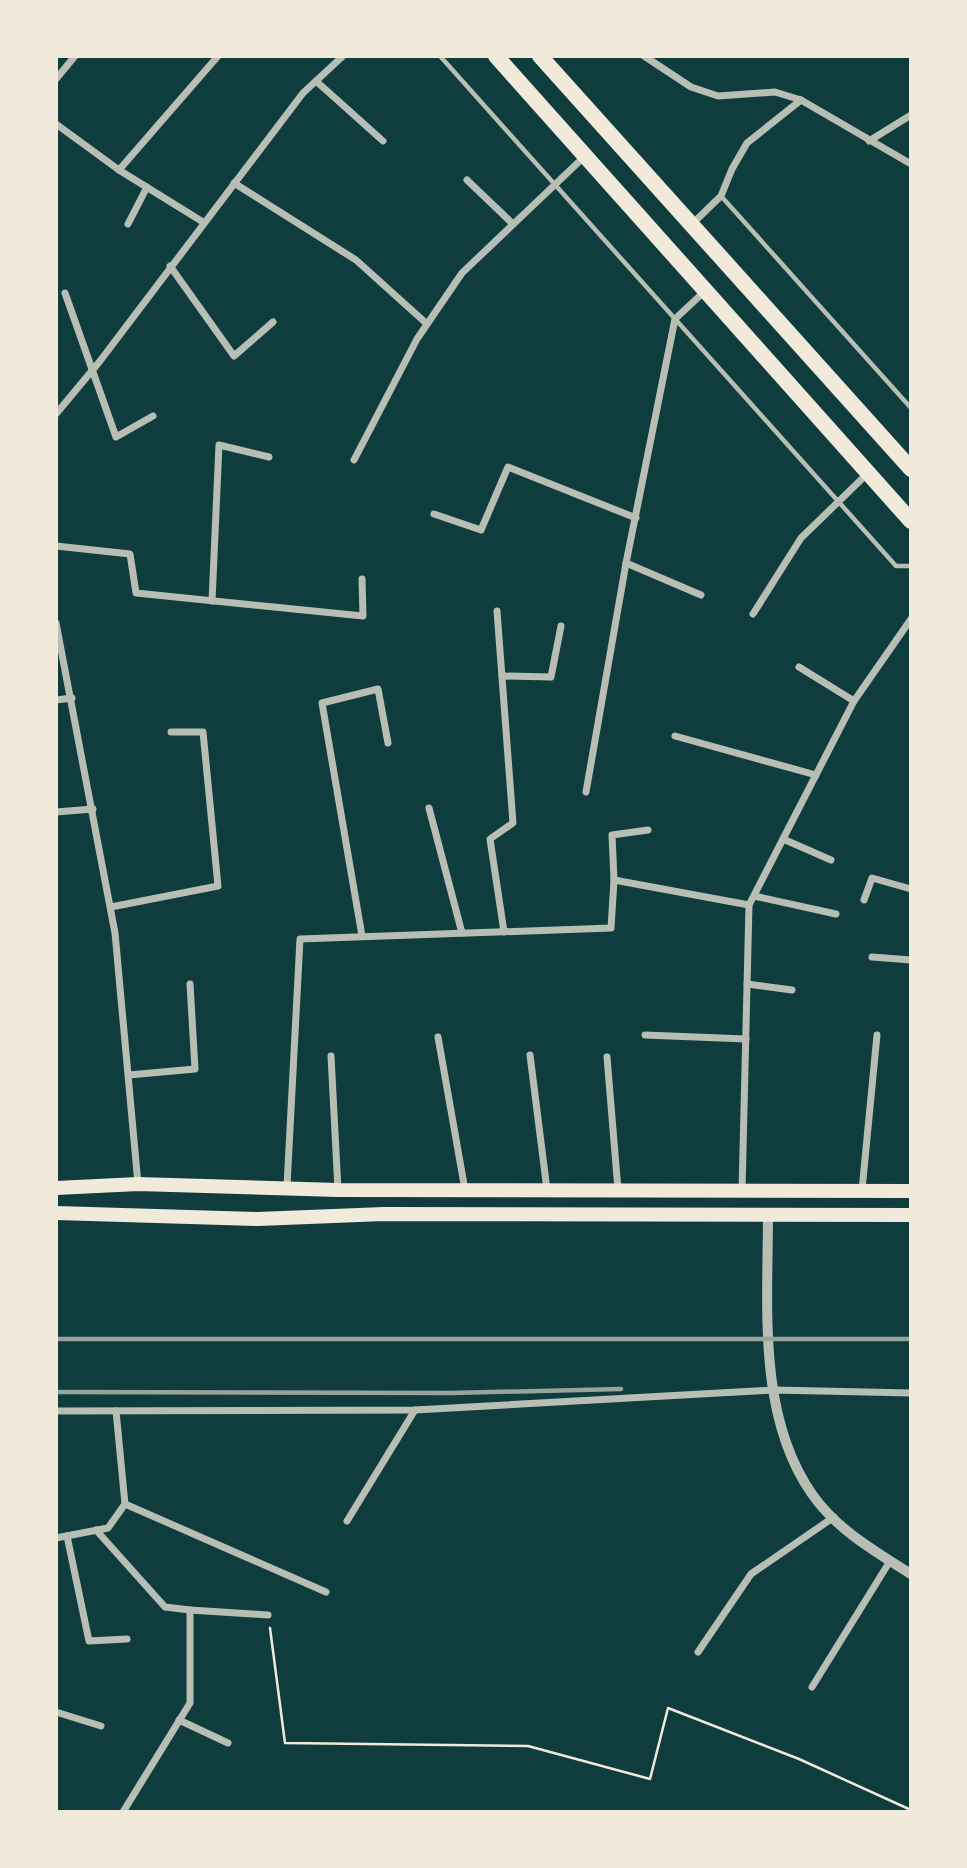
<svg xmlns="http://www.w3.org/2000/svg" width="967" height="1868" font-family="'DejaVu Sans',sans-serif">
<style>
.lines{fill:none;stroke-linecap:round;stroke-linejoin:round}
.path{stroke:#f1e9da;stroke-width:2.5}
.service{stroke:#b8beb3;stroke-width:4.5}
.minor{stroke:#b8beb3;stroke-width:7}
.tertiary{stroke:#b8beb3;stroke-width:10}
.primary{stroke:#f1e9da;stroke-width:14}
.trunk{stroke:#f1e9da;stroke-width:16}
.rail{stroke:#97a49c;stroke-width:4.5}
</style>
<rect width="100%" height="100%" fill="#0f3d3e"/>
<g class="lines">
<path class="path" d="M270 1628 285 1743 528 1746 650 1779 668 1708 799 1759 911 1810"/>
<g class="service">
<path d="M440 56 896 566H911"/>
<path d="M721 196 911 408"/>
</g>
<g class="minor">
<path d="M644 56 691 87 718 96 775 92 801 100 911 164"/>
<path d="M56 79 75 56"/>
<path d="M316 81 383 141"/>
<path d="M56 124 119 170 203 222"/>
<path d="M869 141 911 115"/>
<path d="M119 170 218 56"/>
<path d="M467 180 513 224"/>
<path d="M234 183 356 260 427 324"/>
<path d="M128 224 147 187"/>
<path d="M692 224 721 196 732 169 747 143 801 100"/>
<path d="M170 266 234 356 273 322"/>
<path d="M65 293 116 437 153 416"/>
<path d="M56 414 100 361 303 93 343 56"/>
<path d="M354 460 417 339 462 273 585 156"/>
<path d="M434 514 481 530 508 467 636 518"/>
<path d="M56 546 130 554 136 593 363 616 362 579"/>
<path d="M626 563 701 595"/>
<path d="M212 601 219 445 269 457"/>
<path d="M497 611 513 823 490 839 504 932"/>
<path d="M753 614 801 538 868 473"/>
<path d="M56 623 115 933 138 1184"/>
<path d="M799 667 854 701"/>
<path d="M502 676 551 677 561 626"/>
<path d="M56 700 72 698"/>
<path d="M675 736 816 775"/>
<path d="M586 792 626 563 675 319 705 291"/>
<path d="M429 808 462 933"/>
<path d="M56 812 93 809"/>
<path d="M783 839 831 860"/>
<path d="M614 880 612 835 648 830"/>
<path d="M754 896 836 914"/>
<path d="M864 900 872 878 911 889"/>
<path d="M111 907 218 886 203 732H171"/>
<path d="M362 936 322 703 378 689 388 743"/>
<path d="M872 957 911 960"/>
<path d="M747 984 792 990"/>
<path d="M645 1035 746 1039"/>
<path d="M438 1037 465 1190"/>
<path d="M530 1055 547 1190"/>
<path d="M331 1056 338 1190"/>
<path d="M607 1057 618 1190"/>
<path d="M129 1075 195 1069 190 984"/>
<path d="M287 1186 300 939 611 928 614 880 749 905"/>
<path d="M862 1190 877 1035"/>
<path d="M742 1191 749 905 854 701 911 619"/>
<path d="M56 1411 415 1410 774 1390 911 1393"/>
<path d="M125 1504 326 1592"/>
<path d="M347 1521 415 1410"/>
<path d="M96 1530 165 1607 190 1610"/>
<path d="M67 1536 89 1641 127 1639"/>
<path d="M56 1538 108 1528 125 1504 116 1411"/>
<path d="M698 1652 751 1574 834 1517"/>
<path d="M812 1687 890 1561"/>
<path d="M56 1712 101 1726"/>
<path d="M179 1720 228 1743"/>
<path d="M123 1812 190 1703V1610L268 1615"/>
</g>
<path class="tertiary" d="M768 1214C768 1306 757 1415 812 1494 836 1529 876 1552 911 1574"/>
<g class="primary">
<path d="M56 1188 138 1184 338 1190 911 1191"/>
<path d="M56 1213 258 1219 384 1214 911 1215"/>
</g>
<g class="trunk">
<path d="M496 56 911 521"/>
<path d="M540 56 911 469"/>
</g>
<g class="rail">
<path d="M56 1339H911"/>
<path d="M56 1392 451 1393 621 1389"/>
</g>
</g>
<rect width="967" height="1868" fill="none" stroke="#f1e9da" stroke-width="116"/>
</svg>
